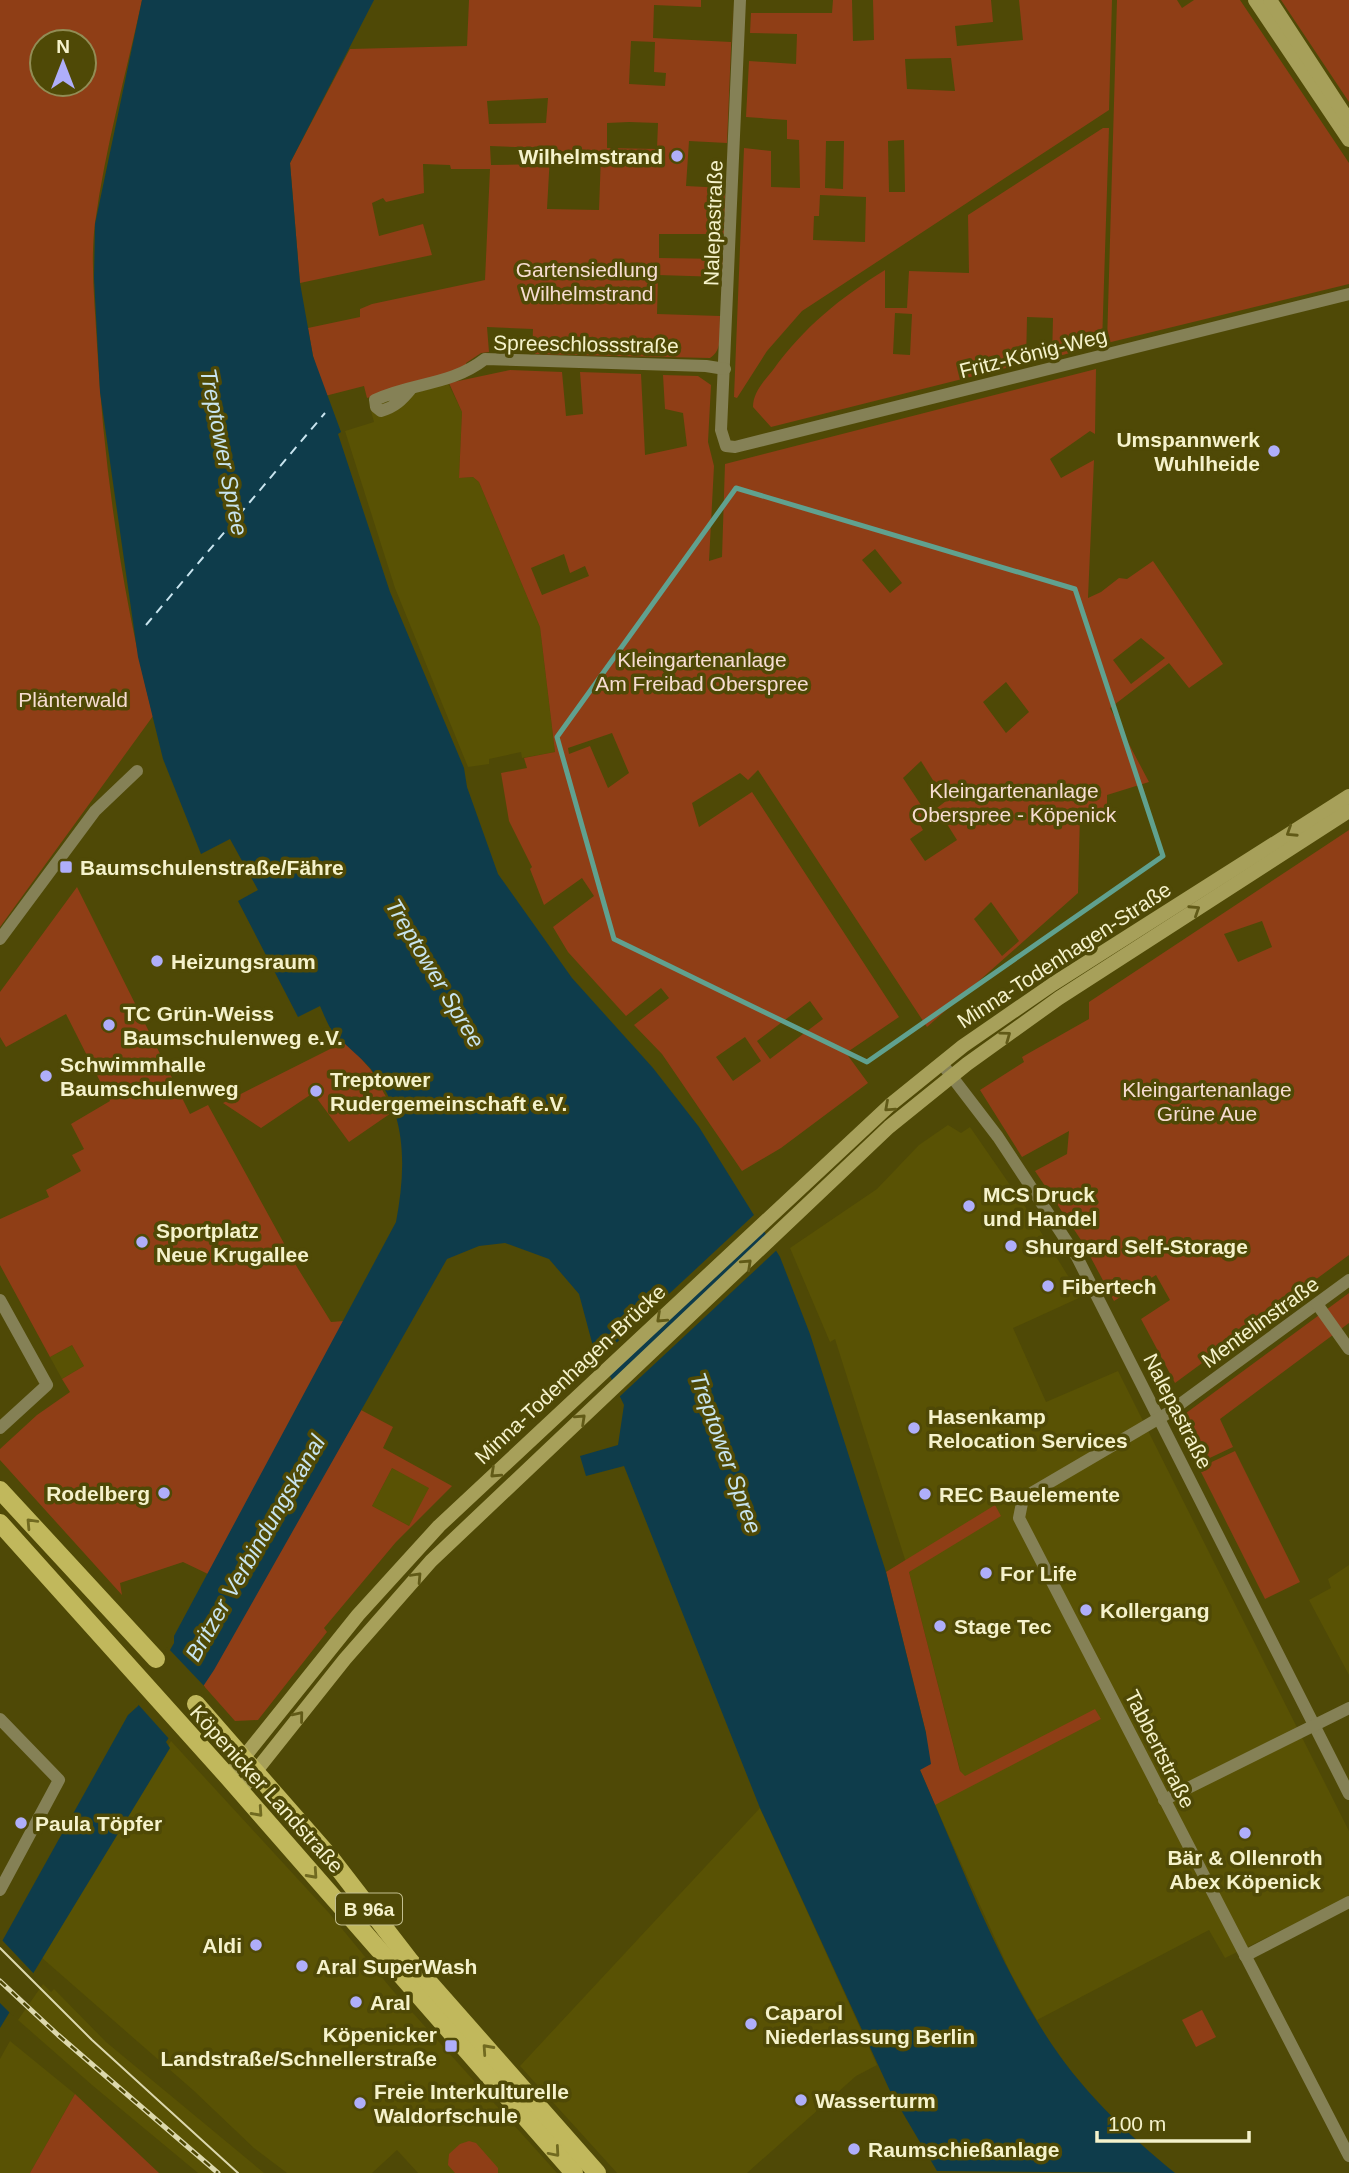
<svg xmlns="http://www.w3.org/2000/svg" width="1349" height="2173" font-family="Helvetica,sans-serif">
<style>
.built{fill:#595204}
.green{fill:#8f3e16;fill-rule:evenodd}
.water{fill:#0e3c4b}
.pier{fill:#4f4906}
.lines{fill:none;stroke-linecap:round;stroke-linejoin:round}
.ferry{stroke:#c8e4ef;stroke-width:2;stroke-dasharray:9 7;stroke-linecap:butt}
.minor{stroke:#858156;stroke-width:12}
.secondary{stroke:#a7a05a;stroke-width:14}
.primary{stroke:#c1b85c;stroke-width:18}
.tram{stroke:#dcd8ad;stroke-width:2}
.rail-casing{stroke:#dcd8ad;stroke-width:5}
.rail{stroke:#4f4906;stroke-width:2.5;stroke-dasharray:8;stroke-linecap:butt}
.oneway{stroke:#615a17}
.oneway2{stroke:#716a20}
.marked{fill:none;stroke:#60a18f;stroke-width:5;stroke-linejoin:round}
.poi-dot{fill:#afaefa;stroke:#4f4906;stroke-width:2.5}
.labels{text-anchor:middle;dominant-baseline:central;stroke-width:7;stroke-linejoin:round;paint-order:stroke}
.shield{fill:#4f4906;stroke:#c3bf90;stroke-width:2}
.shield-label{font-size:19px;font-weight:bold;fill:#f5f2cb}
.poi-label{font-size:21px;font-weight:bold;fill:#f5f2cb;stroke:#4f4906;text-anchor:start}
.street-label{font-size:21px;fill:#f5f2cb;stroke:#4f4906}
.park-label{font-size:21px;fill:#f6dcd1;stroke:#4f4906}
.water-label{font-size:23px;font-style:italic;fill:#c8e4ef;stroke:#4f4906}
</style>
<rect width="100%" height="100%" fill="#4f4906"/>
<g class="built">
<path d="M448 383 462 412 459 478 473 477 479 482 540 627 555 752 522 758 521 752 489 759V764L468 767 395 588 345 431 374 422 370 407Z"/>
<path d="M948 1125 961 1133 970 1127 1026 1208 1081 1297 1013 1328 1046 1402 1118 1371 1349 1831V1897L1225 1958 1209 1930 1037 2020 1010 1972 935 1805 961 1774 909 1572 835 1339 830 1342 790 1248 877 1189 919 1145Z"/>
<path d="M72 1345 84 1366 62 1379 50 1357Z"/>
<path d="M392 1468 430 1488 409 1526 372 1506Z"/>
<path d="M1349 1565V1675L1309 1600 1331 1588 1328 1579Z"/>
<path d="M171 1741 329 1913 394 1992 557 2173H418L397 2150 372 2173H287L254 2148 193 2090 41 1957Z"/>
<path d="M760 1808 877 2065 856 2076 747 2173H617L520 2066Z"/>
<path d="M43 1984 51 1992 54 1989 106 2042 264 2173H198L92 2085 18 2020Z"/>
<path d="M10 2041 75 2094 30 2173H0V2059Z"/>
</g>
<g class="green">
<path d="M0 0H142C126 74 105 148 95 223 90 263 95 305 97 345 104 468 122 596 153 716L0 927ZM42 42H84V84H42Z"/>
<path d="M469 0H701V7L654 5 653 38 731 42 733 0 727 143 689 141 686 186 725 188 724 234H659V258L723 259 721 277 658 275 657 314 720 316C719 331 724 349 710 358L532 354 533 329 487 327 489 352 481 353 466 363V367L367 398 364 386 325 396 313 356 308 328 360 317V309L372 304 485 280 490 169H451L450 165 423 164 424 193 386 202 383 198 372 203 379 236 423 224 432 255 300 283 290 163 350 49 467 46ZM631 41 655 42 654 72 666 73 665 86 629 84ZM548 98 546 123 489 124 487 101ZM629 122 658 123 657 149 607 148V123ZM490 146 545 148 544 164 491 165ZM550 155H601L599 210 547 209Z"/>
<path d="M833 0H852L853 41 874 40 873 0H991L993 22 955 26 957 46 1023 40 1019 0H1112L1109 110 802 311 767 351 737 398 734 397 744 148 771 151V187L800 188 799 140 787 139V120L746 117 749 61 796 64 797 34 750 33 751 13H832ZM951 58 955 91 907 89 905 59ZM904 140 905 192H889L888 141ZM826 141H844L843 189 825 188ZM820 195 866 197 865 242 813 240 814 216H819Z"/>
<path d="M1117 0H1177L1182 8 1194 0H1240L1349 163V284L1107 343Z"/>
<path d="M1281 0H1349V102Z"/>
<path d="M1103 128H1109L1102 344 1052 358 1053 318 1027 317 1026 363 771 427 753 407C753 392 764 381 773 370 804 327 840 298 885 270V308H907L909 271 969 273 968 215ZM895 313 912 314 910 355 893 354Z"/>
<path d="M1096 369 1095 434 1090 431 1050 459 1061 478 1094 460 1088 598 1101 592 1119 578 1127 579 1153 561 1223 664 1189 688 1169 663 1110 708 1149 782 1107 795V813H1080L1078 893 927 1027 758 770 748 780 740 773 692 803 699 827 752 792 899 1017 846 1053 868 1083 781 1148 742 1171 662 1054 634 1025 669 998 661 988 626 1016 568 952 553 927 594 896 582 878 544 905 530 869 532 867 509 821 501 773 527 768 524 758 555 752 540 627 479 482 473 477 459 478 462 412 449 383 510 370 562 372 566 416 583 414 580 372 641 374 645 455 687 446 683 413 665 409 663 375 698 376 711 385 708 442 714 466 709 561 722 557 725 464ZM875 549 902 583 890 593 862 560ZM564 554 570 573 585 566 589 576 542 595 531 568ZM1141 638 1165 658 1131 684 1113 660ZM1006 682 1029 712 1006 733 983 702ZM612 733 629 773 608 788 590 746 569 754 568 748ZM921 761 946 801 937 808 957 840 925 861 910 839 923 830 918 821 927 814 903 778ZM991 902 1019 941 1002 956 974 919ZM810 1001 823 1019 770 1059 757 1041ZM745 1037 761 1061 733 1081 716 1057Z"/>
<path d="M1349 830V1255L1175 1383 1141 1319 1170 1300 1156 1275 1114 1301 1083 1243 1035 1171 1067 1154 1069 1131 1022 1157 980 1090 1024 1062 1022 1057 1089 1019V1002ZM1262 921 1272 947 1238 962 1224 934Z"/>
<path d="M77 887 190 1114 208 1105 297 1267 331 1322 344 1321 208 1574 183 1562 120 1583 122 1595 0 1460V1449L37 1415 70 1392 62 1379 84 1366 72 1345 50 1357 0 1265V1219L49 1197 46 1190 81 1171 72 1155 84 1149 71 1124 110 1101 66 1014 6 1047 0 1037V992Z"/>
<path d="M346 1041 371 1070 394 1111 349 1142 313 1093 261 1128 223 1103Z"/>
<path d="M1349 1293V1323L1220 1419 1233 1447 1197 1464 1179 1428 1182 1416Z"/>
<path d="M361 1410 393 1427 383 1448 452 1486 396 1542 324 1628 327 1632 258 1720 235 1721 203 1685ZM392 1468 429 1488 409 1526 372 1506Z"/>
<path d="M1235 1451 1300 1582 1265 1599 1199 1468Z"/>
<path d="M995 1505 1001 1516 909 1572 960 1771 965 1776 1095 1709 1101 1719 935 1805 920 1770 926 1733 886 1572Z"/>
<path d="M1202 2010 1216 2037 1196 2047 1182 2020Z"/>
<path d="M75 2094 159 2173H30Z"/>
<path d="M469 2141 476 2143 498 2168V2173H455L448 2165 449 2154 460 2144Z"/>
</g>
<path class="water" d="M142 0H374L290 163 300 283 313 356 341 432 338 434 390 592 464 768 467 787 498 874 572 978 653 1068 699 1127 780 1257 810 1334 886 1572 926 1733 931 1764 920 1770C959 1858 993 1953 1045 2034 1079 2088 1126 2133 1175 2173L937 2171 891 2093 760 1808 624 1466 586 1476 580 1456 618 1445 624 1405 598 1351 594 1350 579 1294 549 1259 505 1243 479 1246 447 1259 214 1670 166 1742 170 1748 0 2028V1945L128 1715 138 1706 174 1643V1636L396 1222C406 1168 408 1113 370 1068 359 1056 347 1046 335 1035 329 1028 324 1015 320 1006L298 1017 238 901 258 890 230 839 201 854 163 759 138 657 100 392 94 278 95 224Z"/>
<g class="pier">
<path d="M756 1213 766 1228 606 1376 598 1360Z"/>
<path d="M770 1235 779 1248 617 1399 610 1384Z"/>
<path d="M167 1647 205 1687 171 1741 136 1702Z"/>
<path d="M0 1938 36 1976 13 2016 0 2003Z"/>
</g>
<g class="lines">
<path class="ferry" d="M146 625 325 413"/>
<g class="minor">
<path d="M740 0 721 430 726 446 735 447 1349 294"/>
<path d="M411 389C402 400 395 407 381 411L376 407 375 400C413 382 450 386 485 359L706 366 725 369"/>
<path d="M0 939 95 811 137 771"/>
<path d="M946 1069 998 1137 1077 1257 1349 1794"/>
<path d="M1349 1280 1168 1413 1023 1498 1019 1518 1349 2156"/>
<path d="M0 1300 47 1385 0 1428"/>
<path d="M1317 1304 1349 1349"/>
<path d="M0 1719 59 1780 0 1890"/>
<path d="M1164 1800 1349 1708"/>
<path d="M1245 1956 1349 1902"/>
</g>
<g class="secondary">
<path d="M1255 0 1349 140"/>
<path d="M1270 0 1349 121"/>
<path d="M228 1777 358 1615 439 1526 890 1105 963 1046 1053 984 1349 796"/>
<path d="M240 1791 345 1659 431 1561 889 1127 967 1064 1059 998 1349 811"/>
</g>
<g class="primary">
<path d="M0 1490 156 1659"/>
<path d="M0 1523 228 1777 574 2173"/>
<path d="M196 1704 329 1856 410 1961 597 2173"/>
</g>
<path class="tram" d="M0 1948 92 2040 238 2173"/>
<g class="rail-casing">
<path id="rail" d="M0 1981 58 2035 218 2173"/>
</g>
<use href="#rail" class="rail"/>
</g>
<defs><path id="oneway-chevron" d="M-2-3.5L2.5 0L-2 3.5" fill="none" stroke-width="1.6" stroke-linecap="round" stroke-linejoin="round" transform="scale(1.75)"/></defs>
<g class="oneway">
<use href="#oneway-chevron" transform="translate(1291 832) rotate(147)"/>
<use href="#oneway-chevron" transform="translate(1195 910) rotate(-33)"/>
<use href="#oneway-chevron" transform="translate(1006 1036) rotate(-36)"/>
<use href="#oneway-chevron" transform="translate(889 1107) rotate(138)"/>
<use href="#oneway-chevron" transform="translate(747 1264) rotate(-43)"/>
<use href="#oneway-chevron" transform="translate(661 1318) rotate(137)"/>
<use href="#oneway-chevron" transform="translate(581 1419) rotate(-43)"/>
<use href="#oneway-chevron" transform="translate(495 1473) rotate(137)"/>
<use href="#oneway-chevron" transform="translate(417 1577) rotate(-47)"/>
<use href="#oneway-chevron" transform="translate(299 1716) rotate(-51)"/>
</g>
<g class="oneway2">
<use href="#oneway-chevron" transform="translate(31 1523) rotate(-133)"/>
<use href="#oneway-chevron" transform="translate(258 1812) rotate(48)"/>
<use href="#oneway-chevron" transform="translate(313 1874) rotate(48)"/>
<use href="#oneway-chevron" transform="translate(487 2049) rotate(-132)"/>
<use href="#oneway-chevron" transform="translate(555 2152) rotate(49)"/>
</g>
<path class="marked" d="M736 488 1075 589 1163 856 867 1062 614 939 557 737Z"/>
<g class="poi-dot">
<circle cx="677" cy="156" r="7"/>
<circle cx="1274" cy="451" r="7"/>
<rect x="59" y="860" width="14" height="14" rx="3.5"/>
<circle cx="157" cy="961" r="7"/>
<circle cx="109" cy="1025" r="7"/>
<circle cx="46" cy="1076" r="7"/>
<circle cx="316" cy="1091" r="7"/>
<circle cx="969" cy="1206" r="7"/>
<circle cx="142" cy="1242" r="7"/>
<circle cx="1011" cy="1246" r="7"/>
<circle cx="1048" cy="1286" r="7"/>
<circle cx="914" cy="1428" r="7"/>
<circle cx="164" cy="1493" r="7"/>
<circle cx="925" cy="1494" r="7"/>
<circle cx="986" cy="1573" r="7"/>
<circle cx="1086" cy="1610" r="7"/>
<circle cx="940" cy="1626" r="7"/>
<circle cx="21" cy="1823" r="7"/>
<circle cx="1245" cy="1833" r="7"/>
<circle cx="256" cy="1945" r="7"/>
<circle cx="302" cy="1966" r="7"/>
<circle cx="356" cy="2002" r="7"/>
<circle cx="751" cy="2024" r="7"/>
<rect x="444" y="2039" width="14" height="14" rx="3.5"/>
<circle cx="801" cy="2100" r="7"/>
<circle cx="360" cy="2103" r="7"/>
<circle cx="854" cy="2149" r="7"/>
</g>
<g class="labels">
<rect class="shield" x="336" y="1893.5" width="66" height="31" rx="5"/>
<g class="shield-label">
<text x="369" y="1909">B 96a</text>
</g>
<g class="poi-label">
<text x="663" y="156" text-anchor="end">Wilhelmstrand</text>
<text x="1260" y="439" text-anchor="end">Umspannwerk<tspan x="1260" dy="24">Wuhlheide</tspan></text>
<text x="80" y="867">Baumschulenstraße/Fähre</text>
<text x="171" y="961">Heizungsraum</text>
<text x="123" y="1013">TC Grün-Weiss<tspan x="123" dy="24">Baumschulenweg e.V.</tspan></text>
<text x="60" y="1064">Schwimmhalle<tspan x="60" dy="24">Baumschulenweg</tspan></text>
<text x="330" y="1079">Treptower<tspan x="330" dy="24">Rudergemeinschaft e.V.</tspan></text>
<text x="983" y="1194">MCS Druck<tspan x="983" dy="24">und Handel</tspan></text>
<text x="156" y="1230">Sportplatz<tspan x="156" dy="24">Neue Krugallee</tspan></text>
<text x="1025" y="1246">Shurgard Self-Storage</text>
<text x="1062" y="1286">Fibertech</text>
<text x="928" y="1416">Hasenkamp<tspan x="928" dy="24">Relocation Services</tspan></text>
<text x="150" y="1493" text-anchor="end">Rodelberg</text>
<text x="939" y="1494">REC Bauelemente</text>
<text x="1000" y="1573">For Life</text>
<text x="1100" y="1610">Kollergang</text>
<text x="954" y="1626">Stage Tec</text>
<text x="35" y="1823">Paula Töpfer</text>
<text x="1245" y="1857" text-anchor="middle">Bär &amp; Ollenroth<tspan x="1245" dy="24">Abex Köpenick</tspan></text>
<text x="242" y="1945" text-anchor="end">Aldi</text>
<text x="316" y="1966">Aral SuperWash</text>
<text x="370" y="2002">Aral</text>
<text x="765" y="2012">Caparol<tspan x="765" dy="24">Niederlassung Berlin</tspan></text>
<text x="437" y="2034" text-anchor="end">Köpenicker<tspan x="437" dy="24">Landstraße/Schnellerstraße</tspan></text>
<text x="374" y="2091">Freie Interkulturelle<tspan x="374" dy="24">Waldorfschule</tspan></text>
<text x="815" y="2100">Wasserturm</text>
<text x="868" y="2149">Raumschießanlage</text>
</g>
<g class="street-label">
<text transform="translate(713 223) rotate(-88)">Nalepastraße</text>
<text transform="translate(586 344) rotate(1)">Spreeschlossstraße</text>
<text transform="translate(1033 353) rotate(-14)">Fritz-König-Weg</text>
<text transform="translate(1064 955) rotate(-33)">Minna-Todenhagen-Straße</text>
<text transform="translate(1260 1322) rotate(-36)">Mentelinstraße</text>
<text transform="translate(570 1374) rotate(-43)">Minna-Todenhagen-Brücke</text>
<text transform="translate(1178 1411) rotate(63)">Nalepastraße</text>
<text transform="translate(1160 1749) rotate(63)">Tabbertstraße</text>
<text transform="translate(267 1789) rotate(48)">Köpenicker Landstraße</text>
</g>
<g class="park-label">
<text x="587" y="269">Gartensiedlung<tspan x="587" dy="24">Wilhelmstrand</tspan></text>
<text x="702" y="659">Kleingartenanlage<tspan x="702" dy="24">Am Freibad Oberspree</tspan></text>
<text x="73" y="699">Plänterwald</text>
<text x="1014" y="790">Kleingartenanlage<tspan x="1014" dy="24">Oberspree - Köpenick</tspan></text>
<text x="1207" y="1089">Kleingartenanlage<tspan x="1207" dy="24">Grüne Aue</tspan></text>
</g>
<g class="water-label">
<text transform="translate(224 452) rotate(79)">Treptower Spree</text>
<text transform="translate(435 973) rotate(59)">Treptower Spree</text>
<text transform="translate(726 1453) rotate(70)">Treptower Spree</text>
<text transform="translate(255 1548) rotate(-60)">Britzer Verbindungskanal</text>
</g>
</g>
<g transform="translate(63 63)"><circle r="33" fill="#4f4906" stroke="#918d55" stroke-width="2"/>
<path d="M0-5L12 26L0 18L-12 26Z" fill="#afaefa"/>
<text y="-10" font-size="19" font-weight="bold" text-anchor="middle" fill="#f5f2cb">N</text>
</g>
<path d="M1097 2131v10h152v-10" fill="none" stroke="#f5f2cb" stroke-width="3.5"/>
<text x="1108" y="2131" font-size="21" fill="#f5f2cb" stroke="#4f4906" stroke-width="5" paint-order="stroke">100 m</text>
</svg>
